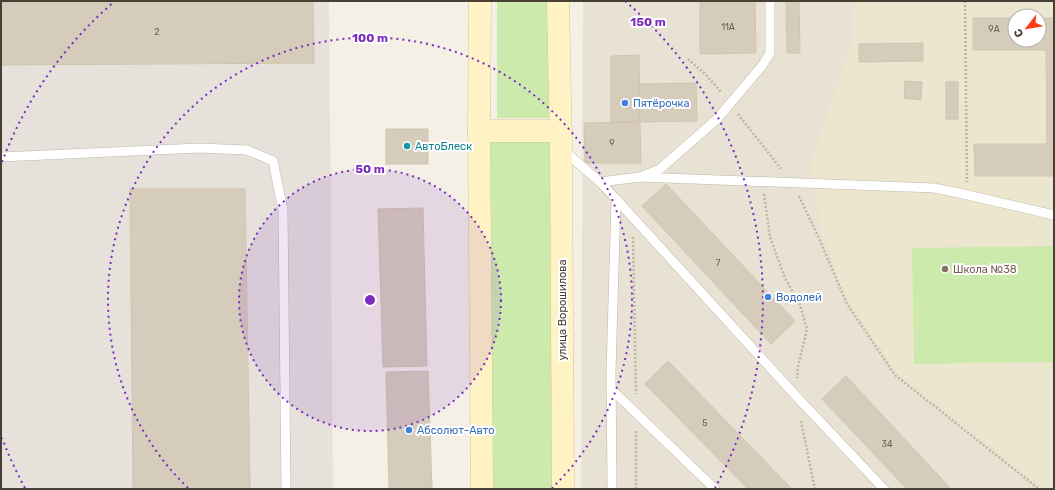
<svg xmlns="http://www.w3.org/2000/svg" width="1055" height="490" font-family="Rubik,sans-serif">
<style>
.residential{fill:#e8e2d4;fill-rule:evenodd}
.industrial{fill:#e6e1db}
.education{fill:#ede6cf;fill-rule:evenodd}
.green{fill:#cdeaad}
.building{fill:#d6ccbb;stroke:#d1c4ae}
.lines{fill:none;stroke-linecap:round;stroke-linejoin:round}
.service-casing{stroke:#c0b8a8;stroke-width:10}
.secondary-casing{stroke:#d6c694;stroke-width:23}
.path{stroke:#c2b599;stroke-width:2.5;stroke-dasharray:2 2;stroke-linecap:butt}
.service{stroke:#fff;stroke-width:9}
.secondary{stroke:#fff3c5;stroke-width:22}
.ring{fill:none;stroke:#7b2cbf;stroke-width:2;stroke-dasharray:2 4}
.shop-dot{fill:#3f7fe0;stroke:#fff;stroke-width:1.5}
.culture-dot{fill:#0f9aa8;stroke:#fff;stroke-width:1.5}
.education-dot{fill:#8d6e63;stroke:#fff;stroke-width:1.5}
.labels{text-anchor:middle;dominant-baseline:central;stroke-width:4;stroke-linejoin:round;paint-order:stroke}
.number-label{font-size:9px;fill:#6b6356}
.shop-label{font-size:11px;fill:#366cbe;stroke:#fff;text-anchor:start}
.culture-label{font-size:11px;fill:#0d838f;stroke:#fff;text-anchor:start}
.education-label{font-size:11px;fill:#785e54;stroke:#fff;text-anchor:start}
.street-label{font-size:11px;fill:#474035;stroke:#fff}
.centre{fill:#7b2cbf;stroke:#fff;stroke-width:2}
.ring-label{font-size:12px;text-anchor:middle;font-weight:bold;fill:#7b2cbf;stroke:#fff;stroke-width:4;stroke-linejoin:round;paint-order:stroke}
</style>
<rect width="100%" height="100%" fill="#f4f0e6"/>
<path class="residential" d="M583 1H1054V489H581ZM1015 16H1039V40H1015Z"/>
<path class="industrial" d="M1 1H329L333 489H1Z"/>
<path class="education" d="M854 1H1054V489H1044L897 372 850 303 822 234 810 168 854 37ZM1015 16H1039V40H1015Z"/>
<g class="green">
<rect x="497" y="1" width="52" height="117"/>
<path d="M479 131H560L563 489H482Z"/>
<path d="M1054 246V362L914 364 912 248Z"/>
</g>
<g class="building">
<path d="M1 1H313L314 63 1 65Z"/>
<path d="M700 1H755L756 53 700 54Z"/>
<path d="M786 1H799L800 53H787Z"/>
<path d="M973 18H1015V40H1039V18H1054V50H973Z"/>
<path d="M923 43V61L859 62V44Z"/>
<path d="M1046 50H1054V176H975L974 144H1047Z"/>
<path d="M639 55 640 122H611V56Z"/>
<path d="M905 81 922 82 921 100 904 98Z"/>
<rect x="946" y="82" width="12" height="37"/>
<path d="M696 83 697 121 640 122 639 84Z"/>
<path d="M640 122 641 163H585L584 123Z"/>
<rect x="386" y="129" width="42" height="35"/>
<path d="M666 184 795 321 771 344 642 206Z"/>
<path d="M130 189H245L250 489H133Z"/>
<path d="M423 208 427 366 383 367 378 209Z"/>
<path d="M668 361 750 446 792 489H748L645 384Z"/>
<path d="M428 371 432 488 389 489 386 372Z"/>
<path d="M846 376 951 489H907L822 399Z"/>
</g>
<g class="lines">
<g class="service-casing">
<g id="service">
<path d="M563 150 600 182 616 199 611 372 612 489"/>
<path d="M1 157 199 148 247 150 273 161 283 210 286 489"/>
<path d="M640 177 934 188 959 193 1054 215"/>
<path d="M600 182 640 177 660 169 717 119 762 66 770 53V1"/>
<path d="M616 199 796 396 884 489"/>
<path d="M611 389 715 489"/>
</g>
</g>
<g class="secondary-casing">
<g id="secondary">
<path d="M480 1 479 131 482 489"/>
<path d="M558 1 561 149 563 489"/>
<path d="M479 131H560"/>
</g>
</g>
<g class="path">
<path d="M965 1 967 182"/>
<path d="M688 59 705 74 722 93"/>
<path d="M738 114 781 169"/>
<path d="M764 194 770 237 785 278 800 305 807 329 798 367 797 378"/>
<path d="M799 196 818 236 847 304 895 375 1039 489"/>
<path d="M633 237 636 394"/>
<path d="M801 421 815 489"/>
<path d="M636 431V489"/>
</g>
<use href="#service" class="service"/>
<use href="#secondary" class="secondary"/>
</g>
<circle cx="370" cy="300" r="131" fill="#7b2cbf" fill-opacity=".12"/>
<g class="ring">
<circle cx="370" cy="300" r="131"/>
<path d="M188 488A262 262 0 1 1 552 488"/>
<path d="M25 488A393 393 0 0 1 2 438M2 162A393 393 0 0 1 115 1M625 1A393 393 0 0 1 715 488"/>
</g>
<g class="shop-dot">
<circle cx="625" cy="103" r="4"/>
<circle cx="768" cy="297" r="4"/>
<circle cx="409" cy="430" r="4"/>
</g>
<circle class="culture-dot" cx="407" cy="146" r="4"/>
<circle class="education-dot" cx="945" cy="269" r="4"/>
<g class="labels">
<g class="number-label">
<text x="728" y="27">11А</text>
<text x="994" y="29">9А</text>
<text x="157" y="32">2</text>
<text x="612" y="143">9</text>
<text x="718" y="263">7</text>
<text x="705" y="423">5</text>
<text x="887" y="444">34</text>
</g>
<g class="shop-label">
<text x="633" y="103">Пятёрочка</text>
<text x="776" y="297">Водолей</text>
<text x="417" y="430">Абсолют-Авто</text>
</g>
<g class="culture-label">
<text x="415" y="146">АвтоБлеск</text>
</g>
<g class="education-label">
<text x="953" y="269">Школа №38</text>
</g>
<g class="street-label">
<text transform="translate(562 310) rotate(-90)">улица Ворошилова</text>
</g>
</g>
<circle cx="370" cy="300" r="6" class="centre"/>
<g class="ring-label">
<text x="648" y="26">150 m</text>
<text x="370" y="42">100 m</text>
<text x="370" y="173">50 m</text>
</g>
<rect width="1055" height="490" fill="none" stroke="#474035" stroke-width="4"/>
<g transform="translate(1027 28) rotate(239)"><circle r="19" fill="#ffffff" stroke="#b5b3ae"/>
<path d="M0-3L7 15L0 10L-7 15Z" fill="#ff3c12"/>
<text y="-6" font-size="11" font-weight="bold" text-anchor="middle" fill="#474035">С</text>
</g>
</svg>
